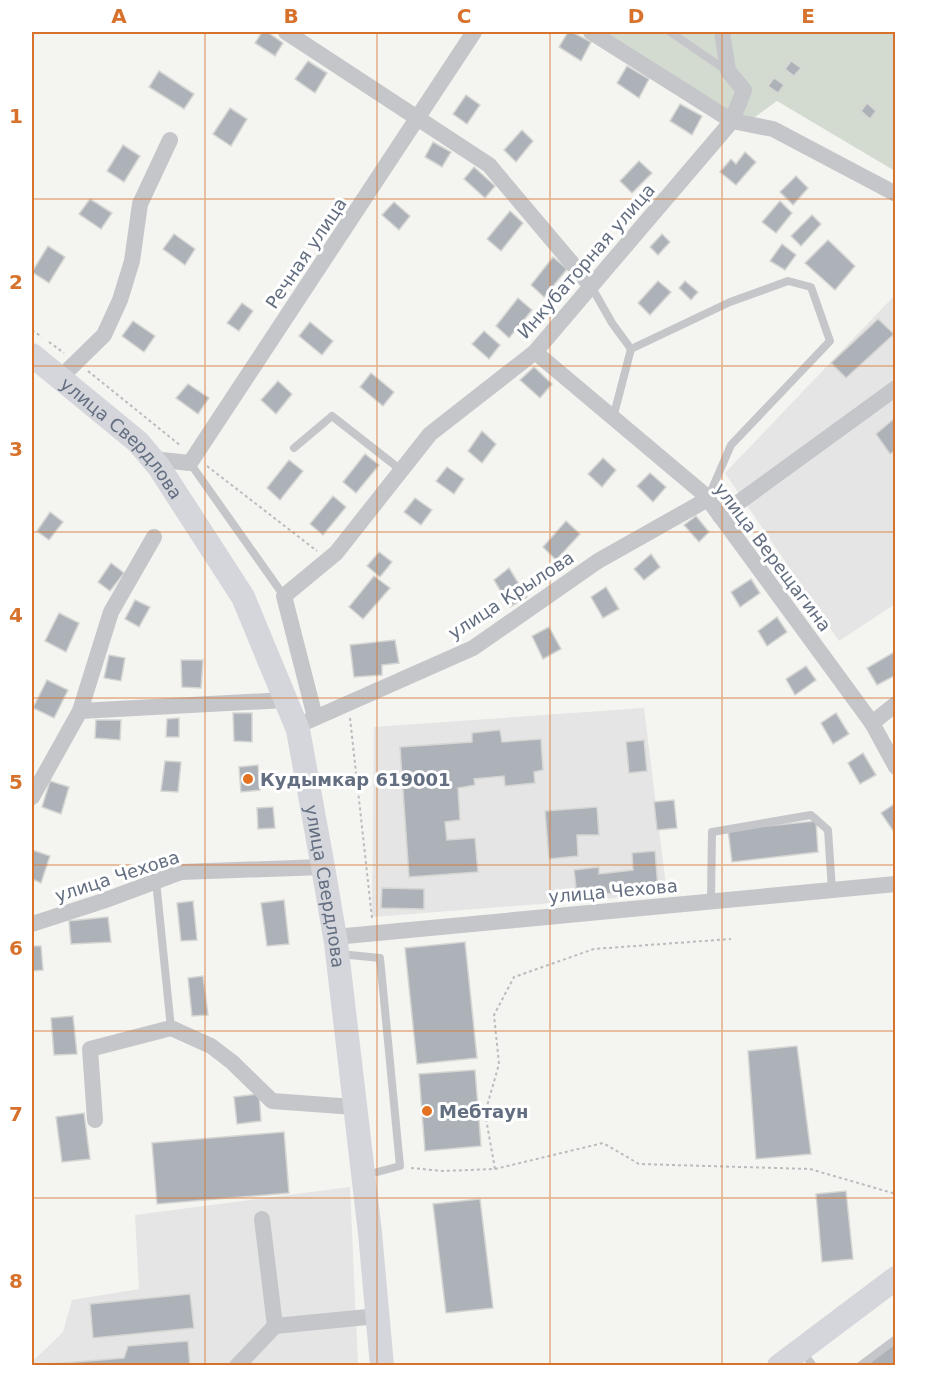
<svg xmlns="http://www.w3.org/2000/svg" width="927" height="1397" font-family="'DejaVu Sans',sans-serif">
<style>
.built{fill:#e4e5e4}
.green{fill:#d3dbd1}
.building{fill:#acb2b8;stroke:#d5d5d3;stroke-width:1.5}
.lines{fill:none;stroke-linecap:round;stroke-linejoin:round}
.path{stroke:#bbbcbf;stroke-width:2;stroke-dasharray:3 3;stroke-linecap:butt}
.lane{stroke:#c4c6ca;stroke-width:8}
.street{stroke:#c4c6ca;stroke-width:16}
.secondary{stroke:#d4d6dc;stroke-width:24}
.grid{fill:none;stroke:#d6722c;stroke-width:1.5;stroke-opacity:0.55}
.poi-dot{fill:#e37222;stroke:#fff;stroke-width:2}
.labels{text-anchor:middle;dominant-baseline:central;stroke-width:6;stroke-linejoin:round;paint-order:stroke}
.street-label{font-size:18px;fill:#636e81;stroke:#fff}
.poi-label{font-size:18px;font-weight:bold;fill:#636e81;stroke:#fff;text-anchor:start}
.neatline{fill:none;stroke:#d6722c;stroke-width:2}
.grid-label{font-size:20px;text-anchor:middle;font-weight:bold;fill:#d6722c}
</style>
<rect width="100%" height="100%" fill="#f4f4f0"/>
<g class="built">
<path d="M895 295V604L839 641 725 473Z"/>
<path d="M644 708 667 894 372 917 374 727Z"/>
<path d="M350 1187 358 1365 32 1366V1362L63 1332 72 1300 139 1289 135 1215Z"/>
</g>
<path class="green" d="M602 32H895V171L777 101 741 127Z"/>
<g class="building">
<path d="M262 32H267L283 43 275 56 255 43Z"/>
<path d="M568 32H572L591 42 581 61 559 47Z"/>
<path d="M308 61 327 73 315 93 295 79Z"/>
<path d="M791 61 801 68 794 76 785 69Z"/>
<path d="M627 66 649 79 639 98 617 83Z"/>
<path d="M159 71 194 94 184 109 149 87Z"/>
<path d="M774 78 784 85 778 93 768 86Z"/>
<path d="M466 95 480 105 467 124 453 114Z"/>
<path d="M867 103 876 111 870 119 861 111Z"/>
<path d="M680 104 702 116 692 135 670 121Z"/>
<path d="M230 108 247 119 231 146 213 134Z"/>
<path d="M522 130 533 141 516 162 504 150Z"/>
<path d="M433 142 451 152 442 167 425 157Z"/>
<path d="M123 145 140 156 124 182 107 171Z"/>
<path d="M745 152 756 162 736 185 720 172 731 159 736 164Z"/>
<path d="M639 161 652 173 632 193 620 181Z"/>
<path d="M474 167 495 186 485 198 464 179Z"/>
<path d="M796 176 808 188 793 205 780 192Z"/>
<path d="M90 199 112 213 101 229 79 214Z"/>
<path d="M780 201 792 213 776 233 762 222Z"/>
<path d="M394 202 410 216 399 230 382 215Z"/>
<path d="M510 211 523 223 501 251 487 239Z"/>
<path d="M812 215 821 224 801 246 791 236Z"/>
<path d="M174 234 195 249 185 265 163 249Z"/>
<path d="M662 234 670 242 658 255 650 247Z"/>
<path d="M828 240 855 266 835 290 805 263Z"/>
<path d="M782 244 796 255 785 270 770 261Z"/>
<path d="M48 246 65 257 49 283 32 272Z"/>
<path d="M553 257 567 269 544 297 531 285Z"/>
<path d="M658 281 671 292 650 315 638 303Z"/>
<path d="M685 281 698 292 691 300 679 288Z"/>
<path d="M518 298 532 310 509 338 496 326Z"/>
<path d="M242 303 253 311 239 331 227 323Z"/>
<path d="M878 319 894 334 846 378 831 363Z"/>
<path d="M133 321 155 336 144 352 122 336Z"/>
<path d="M310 322 333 341 322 355 299 336Z"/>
<path d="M484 331 500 345 489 359 472 344Z"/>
<path d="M534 367 552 384 540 398 520 380Z"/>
<path d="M371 373 394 392 383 406 360 387Z"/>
<path d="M278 381 292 394 276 414 261 400Z"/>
<path d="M188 384 209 398 198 414 176 398Z"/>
<path d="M896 417V450L890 454 876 434Z"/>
<path d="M482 431 496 444 482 463 468 451Z"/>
<path d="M365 454 379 465 356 493 343 482Z"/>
<path d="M603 458 616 470 602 487 588 474Z"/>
<path d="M289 460 303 471 280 500 267 488Z"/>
<path d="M447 467 464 479 454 494 436 481Z"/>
<path d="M650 473 666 487 653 502 637 486Z"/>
<path d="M333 496 346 507 323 535 310 524Z"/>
<path d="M415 498 432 510 421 525 404 512Z"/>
<path d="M50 512 63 522 49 540 37 531Z"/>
<path d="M696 516 709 532 699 542 684 525Z"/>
<path d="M566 521 580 534 556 560 543 547Z"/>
<path d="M379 552 392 562 380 577 367 566Z"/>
<path d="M651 554 660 567 644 580 634 569Z"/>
<path d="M111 563 124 573 110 591 98 582Z"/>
<path d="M509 568 527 597 510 607 494 580Z"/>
<path d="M374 576 390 588 363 619 349 607Z"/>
<path d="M751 579 760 593 740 607 731 592Z"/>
<path d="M606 587 619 609 603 618 591 597Z"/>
<path d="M135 600 150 607 139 627 125 619Z"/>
<path d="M59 613 79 623 66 652 45 641Z"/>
<path d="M777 617 787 632 767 646 758 631Z"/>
<path d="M549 627 561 649 543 659 532 636Z"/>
<path d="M395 640 399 663 382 665V675L354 677 350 645Z"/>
<path d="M896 651V675L877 685 867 668Z"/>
<path d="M109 655 125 658 121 681 104 678Z"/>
<path d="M181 660H203L201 688 182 687Z"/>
<path d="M806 666 816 680 795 695 786 679Z"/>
<path d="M47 680 68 690 54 718 33 708Z"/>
<path d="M233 713H252V742L234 741Z"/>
<path d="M836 713 849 734 833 744 821 723Z"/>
<path d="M179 718V737H166L167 719Z"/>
<path d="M96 720H121L120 740 95 738Z"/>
<path d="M500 730 502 742 541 739 543 770 534 772 535 783 505 786 504 776 474 779 475 785 458 788 460 820 445 822 447 840 475 838 478 872 409 877 400 747 472 742V733Z"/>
<path d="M644 740 647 771 629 773 626 742Z"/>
<path d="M863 753 876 775 860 784 848 763Z"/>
<path d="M165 761 181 762 178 792 161 791Z"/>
<path d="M258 765 260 790 241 792 239 767Z"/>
<path d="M50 781 69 787 61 814 42 807Z"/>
<path d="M674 800 677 828 657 830 654 802Z"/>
<path d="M896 803V835L881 813Z"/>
<path d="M273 807 275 828 258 829 257 808Z"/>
<path d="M597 807 599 835H577L578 856 549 859 545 811Z"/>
<path d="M816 821 818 852 732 862 728 830Z"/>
<path d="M32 850 50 856 41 883 32 879Z"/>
<path d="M655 851 658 888 577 897 574 870 599 867V874L633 870 632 853Z"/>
<path d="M382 888 424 889V909L381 908Z"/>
<path d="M284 900 289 944 267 946 261 903Z"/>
<path d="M193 901 197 940 181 941 177 903Z"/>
<path d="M108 917 111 942 71 944 69 921Z"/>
<path d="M465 942 477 1058 417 1064 405 948Z"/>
<path d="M32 946H41L43 970 32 971Z"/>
<path d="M203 976 208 1015 192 1016 188 978Z"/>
<path d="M73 1016 77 1054 54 1055 51 1018Z"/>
<path d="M797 1046 811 1154 756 1159 748 1051Z"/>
<path d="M475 1070 481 1146 425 1151 419 1074Z"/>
<path d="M259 1094 261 1121 237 1124 234 1097Z"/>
<path d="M84 1113 90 1159 62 1162 56 1117Z"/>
<path d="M284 1132 289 1193 157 1204 152 1143Z"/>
<path d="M846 1191 853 1259 822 1262 816 1194Z"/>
<path d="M480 1199 493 1308 446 1313 433 1204Z"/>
<path d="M190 1294 194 1328 93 1338 90 1304Z"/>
<path d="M188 1341 190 1366H51V1364L124 1358 128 1346Z"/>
<path d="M896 1343V1366H864Z"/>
</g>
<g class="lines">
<g class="path">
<path d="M32 330 42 337"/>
<path d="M49 342 64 353"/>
<path d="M88 371 181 446"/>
<path d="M207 466 317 551"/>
<path d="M350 718 372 918"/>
<path d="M411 1168 443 1171 495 1169 603 1143 639 1164 810 1169 896 1194"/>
<path d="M495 1169 485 1113 499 1064 494 1015 514 977 594 949 731 939"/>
</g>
<g class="lane">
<path d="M670 32 726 70"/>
<path d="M591 286 612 323 631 349"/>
<path d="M613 418 631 349 730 302 788 281 811 287 830 341 731 445 708 498"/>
<path d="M294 448 332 416 401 470"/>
<path d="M190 463 284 596"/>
<path d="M156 881 171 1028"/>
<path d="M711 901 712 832 811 815 828 830 832 890"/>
<path d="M340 954 380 958 400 1166 366 1175"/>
<path d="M803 1352 813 1366"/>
<path d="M860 1366 896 1339"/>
</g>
<g class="street">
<path d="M286 32 489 165 591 286"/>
<path d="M591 32 732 121 773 129 896 194"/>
<path d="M535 352 705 495 872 723 896 767"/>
<path d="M60 378 104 335 120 300 132 261 140 204 170 140"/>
<path d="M152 459 190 463 474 32"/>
<path d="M720 516 896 388"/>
<path d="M80 711 286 700"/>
<path d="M315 717 284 596 336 553 430 434 535 352 732 121 744 90 728 71 722 32"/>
<path d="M306 722 473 648 598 561 708 499"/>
<path d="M872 723 896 704"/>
<path d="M32 797 80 711 111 612 154 537"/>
<path d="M32 924 103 901 181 872 323 867"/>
<path d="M335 937 896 884"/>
<path d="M95 1120 90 1049 171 1028 211 1046 232 1062 272 1101 354 1107"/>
<path d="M262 1219 275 1326"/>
<path d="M237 1366 275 1326 378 1316"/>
</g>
<g class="secondary">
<path id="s1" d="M32 355 138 442 159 467 243 597 298 730 323 867 336 943 370 1233 382 1366"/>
<path d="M779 1366 896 1278"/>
</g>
</g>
<path class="grid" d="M205 32V1366M377 32V1366M550 32V1366M722 32V1366M32 199H896M32 366H896M32 532H896M32 698H896M32 865H896M32 1031H896M32 1198H896"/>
<g class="poi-dot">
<circle cx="248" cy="779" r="6"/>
<circle cx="427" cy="1111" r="6"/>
</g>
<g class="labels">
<g class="street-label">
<text transform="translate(306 253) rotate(-56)">Речная улица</text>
<text transform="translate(586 261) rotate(-49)">Инкубаторная улица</text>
<text stroke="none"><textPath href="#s1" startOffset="123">улица Свердлова</textPath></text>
<text transform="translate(773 557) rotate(53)">улица Верещагина</text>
<text transform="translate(511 595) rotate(-33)">улица Крылова</text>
<text transform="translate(117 876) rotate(-18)">улица Чехова</text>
<text stroke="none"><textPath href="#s1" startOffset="627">улица Свердлова</textPath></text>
<text transform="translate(613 891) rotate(-5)">улица Чехова</text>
</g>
<g class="poi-label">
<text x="260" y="779">Кудымкар 619001</text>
<text x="439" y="1111">Мебтаун</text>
</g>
</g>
<rect width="927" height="1397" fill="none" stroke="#ffffff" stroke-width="66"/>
<rect x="33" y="33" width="861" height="1331" class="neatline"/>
<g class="grid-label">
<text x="119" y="23">A</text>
<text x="291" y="23">B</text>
<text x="464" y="23">C</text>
<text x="636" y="23">D</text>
<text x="808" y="23">E</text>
<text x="16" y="123">1</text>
<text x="16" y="289">2</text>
<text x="16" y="456">3</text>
<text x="16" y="622">4</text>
<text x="16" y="789">5</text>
<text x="16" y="955">6</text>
<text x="16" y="1121">7</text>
<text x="16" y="1288">8</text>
</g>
</svg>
